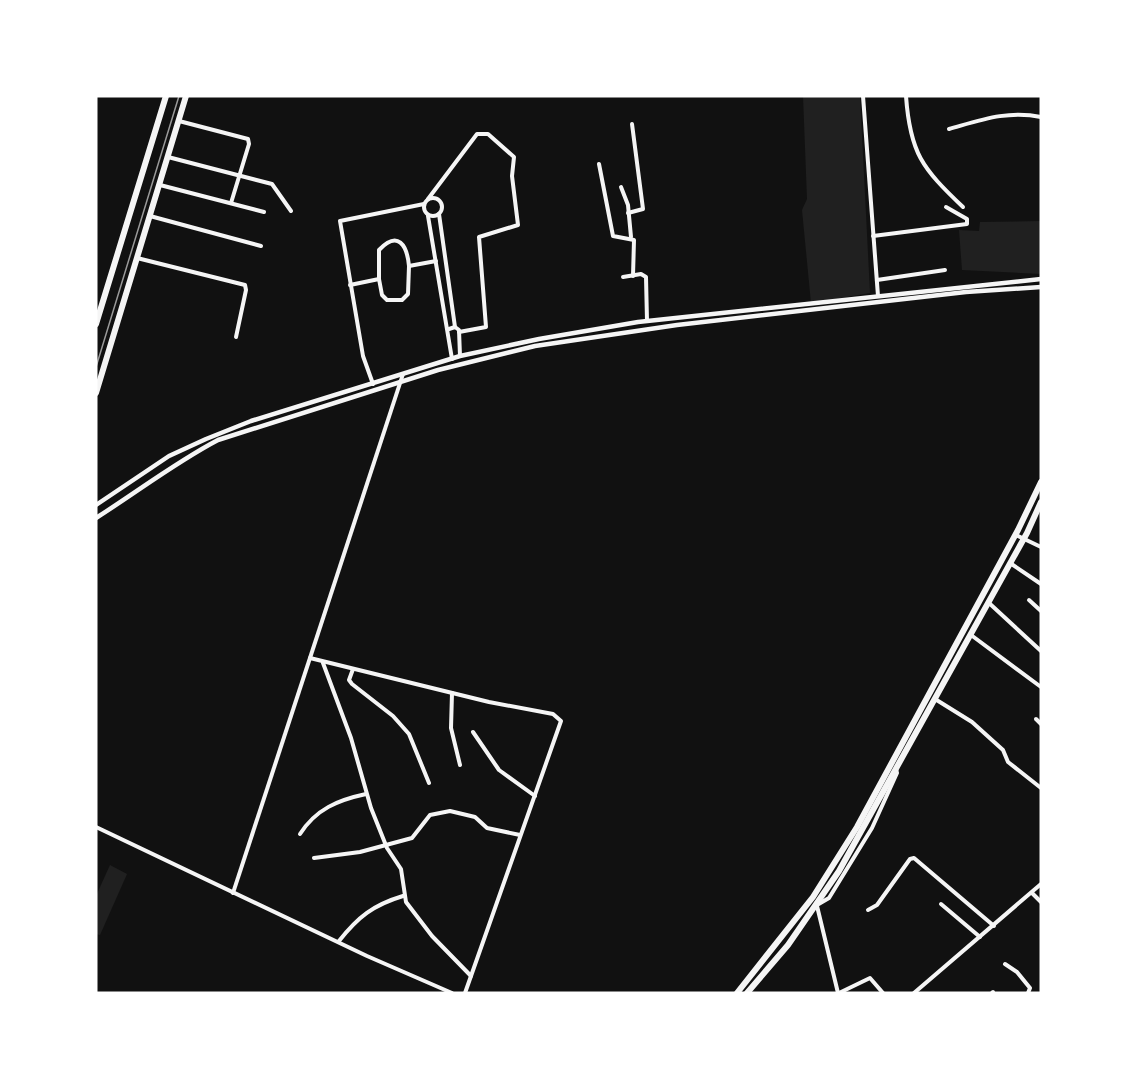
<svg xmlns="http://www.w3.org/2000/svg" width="1137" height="1089" font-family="Mulish,sans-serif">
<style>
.green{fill:#202020}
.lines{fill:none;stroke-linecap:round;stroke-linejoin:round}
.minor{stroke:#f5f5f5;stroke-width:4}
.tertiary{stroke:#f5f5f5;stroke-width:4.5}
.trunk{stroke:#f5f5f5;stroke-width:6}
.rail{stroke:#9a9a9a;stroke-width:1.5}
</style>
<rect width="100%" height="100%" fill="#111"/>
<g class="green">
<path d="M803 96H860L870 293 811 303 802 210 807 199Z"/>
<path d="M1041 221V274L962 270 959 230 979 231 980 222Z"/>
<path d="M110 865 127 874 100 935 96 934V896Z"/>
</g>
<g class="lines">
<g class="minor">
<path d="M863 96 878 296"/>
<path d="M906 96C910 153 922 168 963 207"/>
<path d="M179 121 248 139 249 144 231 203"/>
<path d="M949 129C981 120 1008 110 1041 117"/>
<path d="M168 157 272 184 291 211"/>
<path d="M599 164 613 236 634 240 633 276"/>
<path d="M160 185 264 212"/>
<path d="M621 187 628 205 631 237"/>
<circle cx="433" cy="207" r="9"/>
<path d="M428 199 477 134H488L514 157 512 176 518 225 479 237 486 327 459 332"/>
<path d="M628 213 643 209 632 124"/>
<path d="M439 214 455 327"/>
<path d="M150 216 261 246"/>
<path d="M428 216 452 359"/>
<path d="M873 236 967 224V219L946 207"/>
<path d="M137 258 245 285 246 290 236 337"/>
<path d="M623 277 641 274 646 277 647 321"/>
<path d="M379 279V250C398 230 407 245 409 266"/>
<path d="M877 280 945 270"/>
<path d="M350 285 379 279 382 295 387 300H402L408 294 409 266 436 261"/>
<path d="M449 329 455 327 459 330 460 356"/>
<path d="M373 384 363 356 340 221 424 204"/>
<path d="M1016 535 1041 547"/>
<path d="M1010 563 1041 584"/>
<path d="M1029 600 1041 611"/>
<path d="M989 603 1041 651"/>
<path d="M971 635 1041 687"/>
<path d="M310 658 489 702 553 714 561 721 465 993"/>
<path d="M323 663 351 738 371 808 387 848 401 869 406 902 432 936 471 976"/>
<path d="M353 669 349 680 352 684 393 716 409 734 429 783"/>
<path d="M452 693 451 728 460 765"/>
<path d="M935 699 972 722 1003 750 1008 762 1041 788"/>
<path d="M1036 719 1041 724"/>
<path d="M473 732 499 770 535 796"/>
<path d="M96 827 367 956 452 993"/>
<path d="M300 834C316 809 338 800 366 794"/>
<path d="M314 858 360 852 412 838 430 815 450 811 475 817 487 828 520 835"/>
<path d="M233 893 403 374"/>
<path d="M1032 893 1041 902"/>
<path d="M941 904 980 937"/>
<path d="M817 905 829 898 872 828 897 773 896 769"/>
<path d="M817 906 838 993"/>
<path d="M868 910 877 905 910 859 914 858 994 926"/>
<path d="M339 941C358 917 373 905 403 896"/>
<path d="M1005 964 1017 972 1030 988 1028 993"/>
<path d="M839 993 870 978 883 993"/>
<path d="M914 993 1041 884"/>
<path d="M992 993 993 992"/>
</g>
<g class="tertiary">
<path d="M96 505 169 456 206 439 251 421 460 356 539 339 638 322 1041 279"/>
<path d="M96 518C137 492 176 462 218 440L438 370 535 346 677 325 966 292 1041 287"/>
</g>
<g class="trunk">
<path d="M96 324 166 96"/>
<path d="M96 393 186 96"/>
<path d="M737 993 813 897 857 827 1018 530 1041 482"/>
<path d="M747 993 788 945 839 871 1027 533 1041 502"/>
</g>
<path class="rail" d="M96 367 179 96"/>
</g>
<rect width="1137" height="1089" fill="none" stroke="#ffffff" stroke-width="195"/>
</svg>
